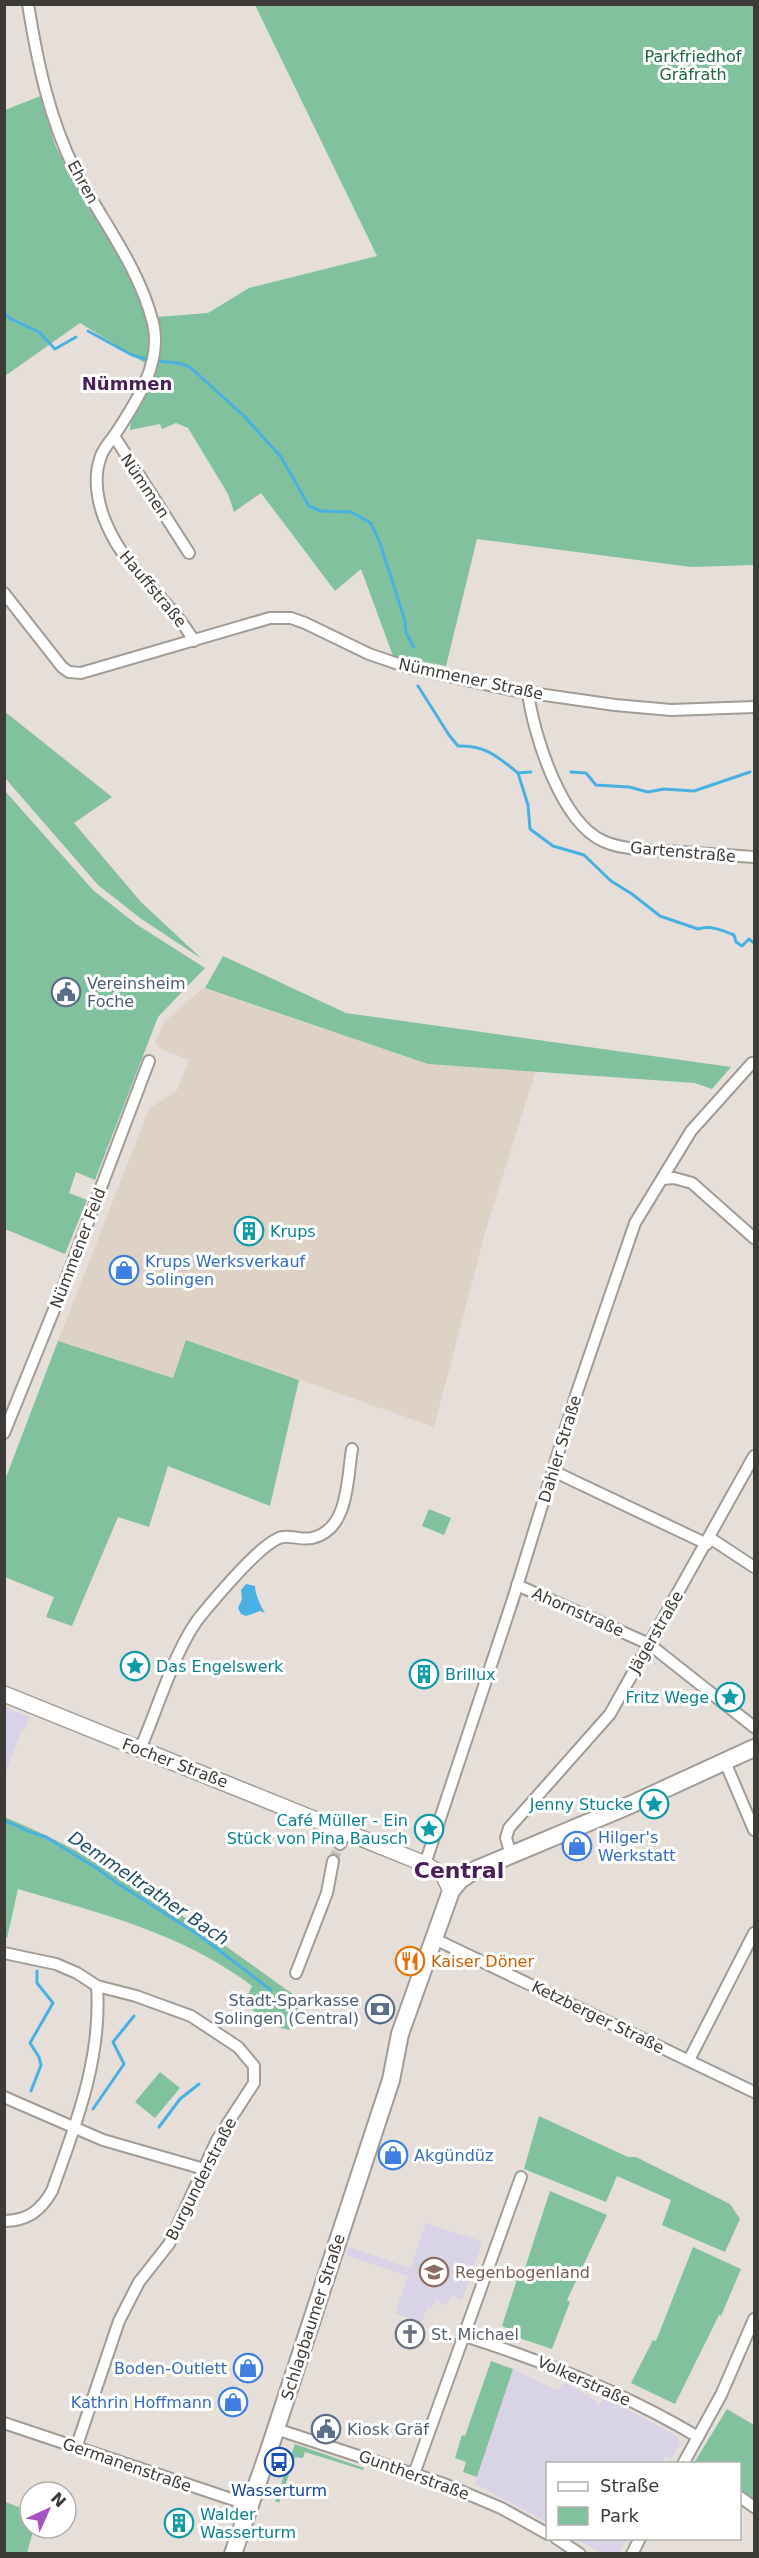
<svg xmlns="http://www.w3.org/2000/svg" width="759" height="2558" font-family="'DejaVu Sans',sans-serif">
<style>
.commercial{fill:#d8d3e9}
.built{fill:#ded1c6}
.education{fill:#d9d3e8}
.green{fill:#82c19e}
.water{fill:#49b1e1}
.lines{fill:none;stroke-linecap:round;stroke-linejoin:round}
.stream{stroke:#49b1e1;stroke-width:3}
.minor-tunnel{stroke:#c4beb9;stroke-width:10;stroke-dasharray:10 5;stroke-linecap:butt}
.minor-casing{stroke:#a29c96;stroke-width:14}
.secondary-casing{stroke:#a29c96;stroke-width:18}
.primary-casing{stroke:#a29c96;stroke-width:20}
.minor{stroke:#fff;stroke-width:10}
.secondary{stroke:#fff;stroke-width:15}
.primary{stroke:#fff;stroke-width:16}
.labels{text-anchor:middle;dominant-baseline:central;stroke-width:6;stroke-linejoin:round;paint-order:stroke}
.park-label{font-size:16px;fill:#1d6545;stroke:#fff}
.street-label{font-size:16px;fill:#3d3b38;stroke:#fff}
.service-label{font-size:16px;fill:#4e5e75;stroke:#fff;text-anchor:start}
.culture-label{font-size:16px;fill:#0d838f;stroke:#fff;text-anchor:start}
.shop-label{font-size:16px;fill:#366cbe;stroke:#fff;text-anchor:start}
.food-label{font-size:16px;fill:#c56008;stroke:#fff;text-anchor:start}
.education-label{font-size:16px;fill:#785e54;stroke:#fff;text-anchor:start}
.worship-label{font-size:16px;fill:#5b616d;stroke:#fff;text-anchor:start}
.transit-label{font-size:16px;fill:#164399;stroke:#fff}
.neighbourhood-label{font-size:18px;font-weight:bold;fill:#482055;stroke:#fff}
.water-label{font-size:18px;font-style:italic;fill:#244f64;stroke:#fff}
.district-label{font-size:22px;font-weight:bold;fill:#482055;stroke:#fff}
</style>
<rect width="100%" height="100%" fill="#e6dfd9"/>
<path class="commercial" d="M5 1707 29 1717 24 1730 22 1729 5 1774Z"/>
<path class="built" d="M203 988 428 1064 536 1070 487 1226 434 1427 187 1340 173 1378 58 1341 149 1109 177 1090 189 1060 161 1049 155 1042 164 1022Z"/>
<g class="education">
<path d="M426 2223 481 2241V2246L462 2300 452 2295 447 2305 435 2300 432 2309 428 2307 421 2323 395 2313 408 2276 346 2255 349 2247 410 2268Z"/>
<path d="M513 2369 558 2391 564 2382 597 2401 596 2403 599 2406 604 2397 677 2436 680 2444 671 2460 665 2457 661 2463 548 2464 547 2522 475 2484Z"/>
<path d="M576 2539H627L618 2554 602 2553Z"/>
</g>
<g class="green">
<path d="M255 5H754V565L691 567 477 539 446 666 393 656 361 569 335 591 261 493 234 512 228 494 188 428 176 423 162 429 160 424 130 430C132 403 153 382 159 355 162 343 159 330 157 317L208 313 249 288 377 256Z"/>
<path d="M43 95C48 114 50 136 59 153 83 201 170 311 145 363L80 323 5 376V110Z"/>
<path d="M4 711 112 797 74 823 141 902 202 959 140 918 98 885 5 778Z"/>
<path d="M5 791 93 890 136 924 205 968 158 1017 95 1180 76 1172 69 1193 87 1200 65 1254 5 1229Z"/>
<path d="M223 956 346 1013 731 1067 712 1089 695 1083 428 1064 205 988Z"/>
<path d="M186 1340 299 1380 270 1506 168 1466 149 1527 118 1517 72 1626 46 1617 54 1597 5 1577V1480L58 1341 173 1378Z"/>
<path d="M429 1509 451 1518 444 1535 422 1526Z"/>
<path d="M4 1817C112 1860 207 1933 301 2000L290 2030 273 2026 244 2003 252 1986C184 1934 100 1913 18 1889L7 1938H5Z"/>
<path d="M160 2072 180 2088 155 2118 135 2102Z"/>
<path d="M539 2116 628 2157H636L730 2204 740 2219 725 2252 662 2225 671 2200 617 2176 606 2202 524 2169Z"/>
<path d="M550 2191 607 2215 567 2300 570 2302 552 2349 507 2334 509 2329 502 2326 520 2270 524 2271Z"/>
<path d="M693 2247 741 2269 721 2316 719 2315 675 2404 631 2383 653 2340 656 2341Z"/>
<path d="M491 2361 513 2369 477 2477 463 2472 466 2462 455 2458 462 2435 465 2436Z"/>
<path d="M727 2409 754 2425V2504C738 2493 740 2482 740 2464L694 2463Z"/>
<path d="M295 2444 364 2468 363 2470 305 2452 303 2458 295 2457 279 2503 275 2501Z"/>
<path d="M5 2502 30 2511V2528H34L27 2553H5Z"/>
</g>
<path class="water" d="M246 1584 255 1586C255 1594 261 1607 265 1613L260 1611 246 1616 241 1614 238 1608 242 1599 241 1590Z"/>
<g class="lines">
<g class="stream">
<path d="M4 313 11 319 39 332 55 349 76 337"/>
<path d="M88 331 132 355 149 360"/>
<path d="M155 361 178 363 190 367 245 417 281 457 309 506 321 511 351 512 371 523 380 543 405 621 406 633 414 647"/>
<path d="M418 686 449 735 458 746C485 745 497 756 518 773L531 772"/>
<path d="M571 772 586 773 596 785 629 787 648 792 664 789 694 791 750 772"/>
<path d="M518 773 528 805 530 829 553 846 584 855 611 881 632 894 660 916 698 929C710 925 722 930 734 935L736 942 742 946 749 939 754 943"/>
<path d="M4 1820 30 1832 46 1837 98 1869 117 1883 199 1935 271 1990"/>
<path d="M31 2091 41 2065 39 2057 30 2043 53 2003 37 1983V1971"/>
<path d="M93 2109 124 2064 113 2042 134 2016"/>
<path d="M159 2127 180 2099 199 2084"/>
</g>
<path class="minor-tunnel" d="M333 1861 340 1844"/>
<g class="minor-casing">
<g id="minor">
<path d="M28 4C37 60 49 119 75 170 102 221 139 267 153 323 163 363 135 404 114 436 109 443 102 450 100 459 93 479 98 506 107 525 126 571 170 599 194 641"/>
<path d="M114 436 189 553"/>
<path d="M4 593 62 667 69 672 81 673 270 618H291L305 623 369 654 407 667 517 691 615 705 671 710 754 707"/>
<path d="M528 693C534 736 561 822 603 841 623 850 646 849 667 851 696 853 725 855 754 857"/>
<path d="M662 1179 674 1178 692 1183 754 1238"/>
<path d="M4 1433 64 1285 149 1061"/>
<path d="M553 1471 707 1544"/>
<path d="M710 1538 754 1567"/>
<path d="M517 1585 649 1644 754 1727"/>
<path d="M140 1749C158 1709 176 1644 203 1613 218 1595 258 1548 277 1539 287 1533 301 1541 312 1538 349 1530 347 1479 352 1449"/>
<path d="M725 1762 754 1830"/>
<path d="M340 1844 346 1832"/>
<path d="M511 1855 506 1838 509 1828 610 1714 754 1456"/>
<path d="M425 1864 514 1596 577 1392 635 1223 691 1131 752 1063"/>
<path d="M441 1942 754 2092"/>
<path d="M4 1953 56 1964 77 1973 97 1986 136 1996 191 2016 238 2047 254 2066V2083L217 2140 169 2244 139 2282 119 2321 76 2448"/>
<path d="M296 1973 327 1893 333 1861"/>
<path d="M689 2060 754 1933"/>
<path d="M4 2097 103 2140 204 2169"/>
<path d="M4 2221C28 2221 41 2210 52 2191 76 2124 102 2058 97 1986"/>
<path d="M465 2336C546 2362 625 2393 698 2437"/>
<path d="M4 2423 249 2505"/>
<path d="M276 2429 444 2484 501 2508 548 2534"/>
<path d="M683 2464 721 2395 754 2319"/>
<path d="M414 2474 521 2177"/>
<path d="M740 2497 754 2507"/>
<path d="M556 2538 580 2554"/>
<path d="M632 2554 640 2538"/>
</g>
</g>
<g class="secondary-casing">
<path id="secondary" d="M4 1694 425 1864 444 1876 451 1891"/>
</g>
<g class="primary-casing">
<path id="primary" d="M233 2554 269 2450 391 2080 400 2034 451 1891 460 1880 475 1870 630 1805 754 1748"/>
</g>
<use href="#minor" class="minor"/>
<use href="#secondary" class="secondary"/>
<use href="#primary" class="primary"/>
</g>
<defs>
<g id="civic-ring" transform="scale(1.5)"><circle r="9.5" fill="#fff" stroke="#5c6f8a" stroke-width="1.5"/><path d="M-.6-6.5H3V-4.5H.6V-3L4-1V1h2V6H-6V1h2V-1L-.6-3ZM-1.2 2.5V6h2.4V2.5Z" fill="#5c6f8a"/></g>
<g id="building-ring" transform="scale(1.5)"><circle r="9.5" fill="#fff" stroke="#0f9aa8" stroke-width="1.5"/><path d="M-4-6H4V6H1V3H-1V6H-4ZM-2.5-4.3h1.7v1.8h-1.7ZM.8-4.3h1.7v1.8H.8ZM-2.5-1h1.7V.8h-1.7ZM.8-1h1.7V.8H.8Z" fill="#0f9aa8"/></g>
<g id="shop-ring" transform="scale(1.5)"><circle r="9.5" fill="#fff" stroke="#3f7fe0" stroke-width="1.5"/><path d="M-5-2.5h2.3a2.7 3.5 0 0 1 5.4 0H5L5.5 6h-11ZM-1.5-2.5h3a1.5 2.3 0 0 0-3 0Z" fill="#3f7fe0"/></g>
<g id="sight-ring" transform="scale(1.5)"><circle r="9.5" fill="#fff" stroke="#0f9aa8" stroke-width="1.5"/><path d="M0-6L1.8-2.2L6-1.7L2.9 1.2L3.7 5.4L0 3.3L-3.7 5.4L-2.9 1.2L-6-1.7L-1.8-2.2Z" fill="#0f9aa8"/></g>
<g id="restaurant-ring" transform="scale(1.5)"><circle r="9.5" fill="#fff" stroke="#e8710a" stroke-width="1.5"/><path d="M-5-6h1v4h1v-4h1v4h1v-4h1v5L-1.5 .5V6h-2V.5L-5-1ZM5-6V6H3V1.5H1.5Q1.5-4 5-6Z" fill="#e8710a"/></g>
<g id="bank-ring" transform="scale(1.5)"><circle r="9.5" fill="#fff" stroke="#5c6f8a" stroke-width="1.5"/><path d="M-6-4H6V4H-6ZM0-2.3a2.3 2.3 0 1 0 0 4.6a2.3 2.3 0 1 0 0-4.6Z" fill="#5c6f8a"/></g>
<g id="school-ring" transform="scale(1.5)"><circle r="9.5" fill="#fff" stroke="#8d6e63" stroke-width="1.5"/><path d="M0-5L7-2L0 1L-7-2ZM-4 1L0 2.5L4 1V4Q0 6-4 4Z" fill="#8d6e63"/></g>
<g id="church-ring" transform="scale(1.5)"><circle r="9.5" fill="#fff" stroke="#6b7280" stroke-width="1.5"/><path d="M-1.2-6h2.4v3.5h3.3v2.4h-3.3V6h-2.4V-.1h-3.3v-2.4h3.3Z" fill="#6b7280"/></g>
<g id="bus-ring" transform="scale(1.5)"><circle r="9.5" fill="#fff" stroke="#1a4fb4" stroke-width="1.5"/><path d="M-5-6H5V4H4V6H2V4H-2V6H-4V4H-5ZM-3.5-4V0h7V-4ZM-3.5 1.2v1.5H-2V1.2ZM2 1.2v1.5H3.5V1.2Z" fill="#1a4fb4"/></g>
</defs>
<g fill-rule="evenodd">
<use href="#civic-ring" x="66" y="992"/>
<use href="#building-ring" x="249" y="1231"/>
<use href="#shop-ring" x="124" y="1270"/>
<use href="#sight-ring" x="135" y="1666"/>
<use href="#building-ring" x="424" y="1674"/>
<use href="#sight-ring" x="730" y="1697"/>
<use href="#sight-ring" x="654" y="1804"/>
<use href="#sight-ring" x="429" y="1829"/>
<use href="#shop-ring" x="577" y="1846"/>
<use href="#restaurant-ring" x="410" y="1961"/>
<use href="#bank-ring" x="380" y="2009"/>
<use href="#shop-ring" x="393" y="2155"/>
<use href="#school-ring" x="434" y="2272"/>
<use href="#church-ring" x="410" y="2334"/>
<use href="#shop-ring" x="248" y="2368"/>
<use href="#shop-ring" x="233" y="2402"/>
<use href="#civic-ring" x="326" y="2429"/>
<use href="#bus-ring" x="279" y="2462"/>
<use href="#building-ring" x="179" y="2523"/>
</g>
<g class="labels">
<g class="park-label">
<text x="693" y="56">Parkfriedhof<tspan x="693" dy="18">Gräfrath</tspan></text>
</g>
<g class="street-label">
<text transform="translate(83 182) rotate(61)">Ehren</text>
<text transform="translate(145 486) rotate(56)">Nümmen</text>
<text transform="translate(153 589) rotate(50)">Hauffstraße</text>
<text transform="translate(471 679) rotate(12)">Nümmener Straße</text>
<text transform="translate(683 852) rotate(5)">Gartenstraße</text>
<text transform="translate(78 1248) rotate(-69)">Nümmener Feld</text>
<text transform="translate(560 1449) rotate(-73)">Dahler Straße</text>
<text transform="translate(578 1612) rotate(24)">Ahornstraße</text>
<text transform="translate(656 1632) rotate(-60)">Jägerstraße</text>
<text transform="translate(175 1763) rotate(21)">Focher Straße</text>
<text transform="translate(598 2017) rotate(26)">Ketzberger Straße</text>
<text transform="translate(201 2179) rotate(-63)">Burgunderstraße</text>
<text transform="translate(313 2317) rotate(-72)">Schlagbaumer Straße</text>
<text transform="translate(584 2381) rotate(24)">Volkerstraße</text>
<text transform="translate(127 2465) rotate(19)">Germanenstraße</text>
<text transform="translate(414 2475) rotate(20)">Guntherstraße</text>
</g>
<g class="service-label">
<text x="87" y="983">Vereinsheim<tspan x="87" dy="18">Foche</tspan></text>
<text x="359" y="2000" text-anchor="end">Stadt-Sparkasse<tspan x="359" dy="18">Solingen (Central)</tspan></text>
<text x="347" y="2429">Kiosk Gräf</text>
</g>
<g class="culture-label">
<text x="270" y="1231">Krups</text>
<text x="156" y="1666">Das Engelswerk</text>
<text x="445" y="1674">Brillux</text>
<text x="709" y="1697" text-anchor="end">Fritz Wege</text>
<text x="633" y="1804" text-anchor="end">Jenny Stucke</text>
<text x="408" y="1820" text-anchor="end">Café Müller - Ein<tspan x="408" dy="18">Stück von Pina Bausch</tspan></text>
<text x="200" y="2514">Walder<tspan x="200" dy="18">Wasserturm</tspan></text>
</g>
<g class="shop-label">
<text x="145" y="1261">Krups Werksverkauf<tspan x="145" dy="18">Solingen</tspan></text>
<text x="598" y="1837">Hilger's<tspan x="598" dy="18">Werkstatt</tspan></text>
<text x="414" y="2155">Akgündüz</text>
<text x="227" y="2368" text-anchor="end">Boden-Outlett</text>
<text x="212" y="2402" text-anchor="end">Kathrin Hoffmann</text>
</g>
<g class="food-label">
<text x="431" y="1961">Kaiser Döner</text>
</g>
<g class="education-label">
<text x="455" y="2272">Regenbogenland</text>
</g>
<g class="worship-label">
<text x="431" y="2334">St. Michael</text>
</g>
<g class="transit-label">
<text x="279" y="2490">Wasserturm</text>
</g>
<g class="neighbourhood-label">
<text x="127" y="383">Nümmen</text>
</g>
<g class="water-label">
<text transform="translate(149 1888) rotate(34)">Demmeltrather Bach</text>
</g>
<g class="district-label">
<text x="459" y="1870">Central</text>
</g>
</g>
<rect width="759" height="2558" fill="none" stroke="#3d3b38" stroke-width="12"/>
<rect x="546" y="2462" width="195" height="78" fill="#ffffff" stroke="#b1b1af" stroke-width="1.5"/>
<rect x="558" y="2482" width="30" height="9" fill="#ffffff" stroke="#b1b1af" stroke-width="1.5"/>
<text x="600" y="2492" font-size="18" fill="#3d3b38">Straße</text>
<rect x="558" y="2507" width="30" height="18" fill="#82c19e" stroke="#b1b1af" stroke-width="1.5"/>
<text x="600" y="2522" font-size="18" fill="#3d3b38">Park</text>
<g transform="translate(48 2510) rotate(45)"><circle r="28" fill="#ffffff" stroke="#b1b1af" stroke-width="1.5"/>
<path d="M0-4.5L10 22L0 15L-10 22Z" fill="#a452c1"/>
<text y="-9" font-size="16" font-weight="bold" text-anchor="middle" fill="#3d3b38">N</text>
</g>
</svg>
